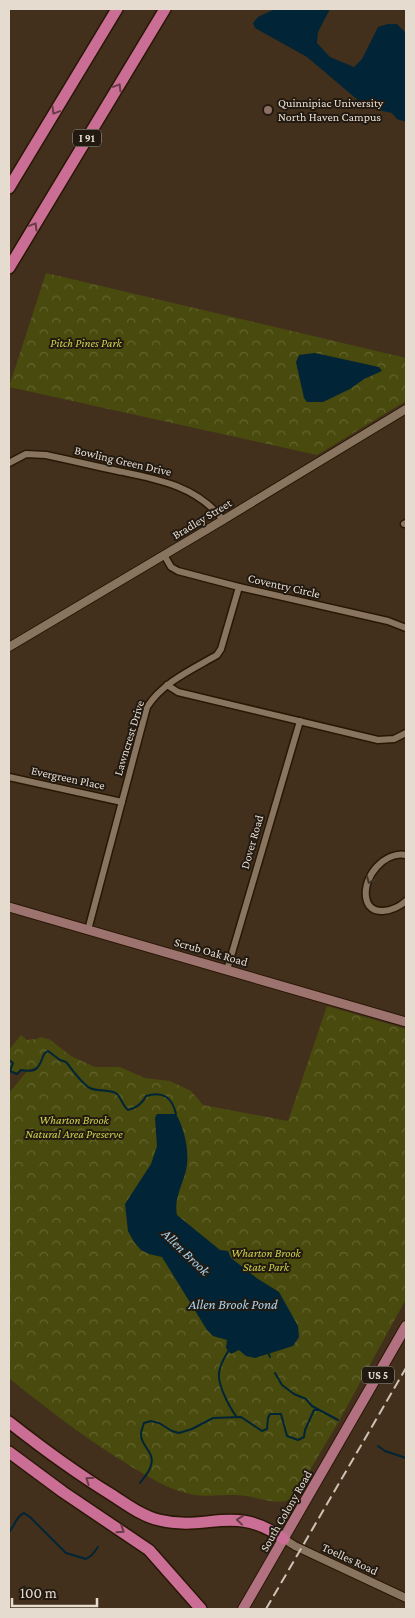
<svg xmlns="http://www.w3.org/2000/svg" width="415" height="1618" font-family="'Crimson Pro',serif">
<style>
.park{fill:url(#park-crowns)}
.water{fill:#012536}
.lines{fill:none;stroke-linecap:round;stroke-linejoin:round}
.stream{stroke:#012536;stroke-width:2}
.minor-casing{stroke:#281704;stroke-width:9}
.tertiary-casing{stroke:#281704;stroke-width:10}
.secondary-casing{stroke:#281704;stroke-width:11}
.primary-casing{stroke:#281704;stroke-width:12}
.motorway-casing{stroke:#281704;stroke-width:14}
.minor{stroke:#89755f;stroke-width:6}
.tertiary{stroke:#89755f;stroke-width:8}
.secondary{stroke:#9d7370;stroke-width:9}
.primary{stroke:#b17180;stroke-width:10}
.motorway{stroke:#cb6e96;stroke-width:11}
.rail{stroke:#cfc3b6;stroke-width:2;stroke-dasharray:10 5;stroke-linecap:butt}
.oneway{stroke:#663c46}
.oneway2{stroke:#413528}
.education-dot{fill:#8d6e63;stroke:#221a11;stroke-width:2}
.labels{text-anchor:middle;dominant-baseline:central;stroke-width:4;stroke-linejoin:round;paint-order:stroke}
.shield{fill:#221a11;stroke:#aba196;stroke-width:1}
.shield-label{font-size:11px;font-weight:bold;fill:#e6dbcf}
.poi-label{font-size:12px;fill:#e6dbcf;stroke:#221a11;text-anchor:start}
.park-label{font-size:12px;font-style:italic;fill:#ced249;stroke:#221a11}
.street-label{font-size:12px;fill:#e6dbcf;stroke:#221a11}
.water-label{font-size:14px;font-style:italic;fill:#a6d5f0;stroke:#221a11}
</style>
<defs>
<pattern id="park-crowns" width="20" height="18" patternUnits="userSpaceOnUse" patternTransform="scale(1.25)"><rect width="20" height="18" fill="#494a0d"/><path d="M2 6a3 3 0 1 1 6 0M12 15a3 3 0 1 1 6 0" fill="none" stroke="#63642f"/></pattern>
</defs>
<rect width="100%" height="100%" fill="#42301c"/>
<g class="park">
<path d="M46 273 406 358V401L317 455 9 387Z"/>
<path d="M327 1006 406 1029V1299L339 1421 294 1497C281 1507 261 1498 246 1496 226 1493 205 1499 186 1493 166 1488 149 1477 132 1467 88 1440 48 1410 9 1378V1093L28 1070 12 1073 9 1071 10 1062 9 1060V1050L21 1035 27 1040 37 1039 40 1037 49 1039 71 1056 95 1067H120L145 1078 170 1081 191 1091 203 1105 288 1121Z"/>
</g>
<g class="water">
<path d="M275 9H330L318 32 317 43 330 57 354 67 362 59 378 27 388 24H397L406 33V122L397 119 392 113 378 110 359 101 307 57 255 28 253 23 258 17Z"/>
<path d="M315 353 379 367 382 371 364 379 350 389 323 402H307L304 398 296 362 299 355Z"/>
<path d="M157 1114H176C185 1130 191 1156 185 1174 181 1188 174 1200 177 1215L220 1250 228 1251 231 1258 258 1279 279 1292 298 1326 299 1337 293 1346 255 1358 246 1356 239 1350 231 1354 226 1348 227 1340 213 1336 207 1330 162 1257 149 1254 141 1250 134 1242 128 1231 125 1204 151 1164 157 1146 155 1118Z"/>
</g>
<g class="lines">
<g class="stream">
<path d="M9 1060 13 1063 10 1071 17 1074 21 1070C37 1073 39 1068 44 1054L48 1051 60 1060 66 1062C72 1069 82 1084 90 1088 98 1092 111 1089 117 1094 121 1097 122 1105 128 1110 137 1108 142 1104 146 1096 163 1091 172 1097 176 1114"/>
<path d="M229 1350C216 1370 216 1378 226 1399 229 1405 232 1411 236 1416"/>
<path d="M268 1352 270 1357"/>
<path d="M275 1373 282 1385 294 1394 306 1399 312 1406 338 1420"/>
<path d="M378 1446 385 1451 406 1458"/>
<path d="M140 1483C144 1477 150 1472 151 1465 155 1452 141 1446 141 1435 141 1431 143 1426 144 1423L151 1421 159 1423 172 1431 179 1433 192 1429 213 1418 241 1417 262 1431 267 1429 268 1418 270 1414H281L287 1436 298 1440 304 1437 305 1430 314 1410H318"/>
<path d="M9 1532C15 1526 16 1516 24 1513L30 1517 66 1553 86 1559 92 1555 98 1547"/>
</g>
<g class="minor-casing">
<g id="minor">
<path d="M9 463 26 454 46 455C70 460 94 466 118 471 157 479 197 486 223 520"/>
<path d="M406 523 404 524H406"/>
<path d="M164 555 171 567 178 571 239 587 388 621 406 628"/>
<path d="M167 685 178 692 378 740 394 739 406 733"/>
<path d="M9 777 122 802"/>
<path d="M406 855C385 851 363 876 366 897 369 919 395 911 406 901"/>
<path d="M88 930 147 707C163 682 193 669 217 655L221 649 239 587"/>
<path d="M227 970 300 721"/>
</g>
</g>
<g class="tertiary-casing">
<g id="tertiary">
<path d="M9 647 223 520 406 409"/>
<path d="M284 1539 295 1546 406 1598"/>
</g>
</g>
<g class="secondary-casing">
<path id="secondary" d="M9 907 406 1022"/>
</g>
<g class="primary-casing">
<path id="primary" d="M243 1609 406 1326"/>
</g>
<g class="motorway-casing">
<g id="motorway">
<path d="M9 188 117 9"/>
<path d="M9 268 165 9"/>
<path d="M9 1422C42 1448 76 1473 112 1495 126 1504 142 1516 159 1520 208 1532 235 1503 284 1539"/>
<path d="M9 1452 63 1492 149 1550 201 1609"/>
</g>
</g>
<use href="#minor" class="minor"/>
<use href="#tertiary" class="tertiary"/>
<use href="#secondary" class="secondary"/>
<use href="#primary" class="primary"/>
<use href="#motorway" class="motorway"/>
<path class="rail" d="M266 1609 406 1368"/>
</g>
<defs><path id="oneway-chevron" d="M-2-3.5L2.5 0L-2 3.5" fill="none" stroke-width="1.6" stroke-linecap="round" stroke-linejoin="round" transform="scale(1.25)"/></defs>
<g class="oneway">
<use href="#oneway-chevron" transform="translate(118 87) rotate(-59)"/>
<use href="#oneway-chevron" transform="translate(55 111) rotate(121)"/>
<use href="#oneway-chevron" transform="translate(34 226) rotate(-59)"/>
<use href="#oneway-chevron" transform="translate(89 1480) rotate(-146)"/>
<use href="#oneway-chevron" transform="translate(240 1520) rotate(-174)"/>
<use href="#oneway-chevron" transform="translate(121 1530) rotate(33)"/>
</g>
<use class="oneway2" href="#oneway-chevron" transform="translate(370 880) rotate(113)"/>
<circle class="education-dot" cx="268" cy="110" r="5"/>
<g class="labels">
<g class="shield">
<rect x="73" y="129.5" width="28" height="17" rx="4"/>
<rect x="362" y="1366.5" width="32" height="17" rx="4"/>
</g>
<g class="shield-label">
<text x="87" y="138">I 91</text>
<text x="378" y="1375">US 5</text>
</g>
<g class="poi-label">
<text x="278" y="103">Quinnipiac University<tspan x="278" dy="14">North Haven Campus</tspan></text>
</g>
<g class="park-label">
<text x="86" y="343">Pitch Pines Park</text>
<text x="74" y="1120">Wharton Brook<tspan x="74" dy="14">Natural Area Preserve</tspan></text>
<text x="266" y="1253">Wharton Brook<tspan x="266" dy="14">State Park</tspan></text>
</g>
<g class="street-label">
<text transform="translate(123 461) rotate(13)">Bowling Green Drive</text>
<text transform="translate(202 519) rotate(-31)">Bradley Street</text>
<text transform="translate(284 586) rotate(13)">Coventry Circle</text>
<text transform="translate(129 738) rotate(-73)">Lawncrest Drive</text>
<text transform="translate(68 778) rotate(12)">Evergreen Place</text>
<text transform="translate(252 842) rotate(-74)">Dover Road</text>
<text transform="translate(211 952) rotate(16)">Scrub Oak Road</text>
<text transform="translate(286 1511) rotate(-60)">South Colony Road</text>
<text transform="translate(350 1559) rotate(25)">Toelles Road</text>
</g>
<g class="water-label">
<text transform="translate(186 1252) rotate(44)">Allen Brook</text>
<text x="233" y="1304">Allen Brook Pond</text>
</g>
</g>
<rect width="415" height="1618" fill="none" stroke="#e6dbcf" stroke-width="20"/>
<path d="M12 1598v8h85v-8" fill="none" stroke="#e6dbcf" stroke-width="2.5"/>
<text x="20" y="1598" font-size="15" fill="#e6dbcf" stroke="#221a11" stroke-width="4" paint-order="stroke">100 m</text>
</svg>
